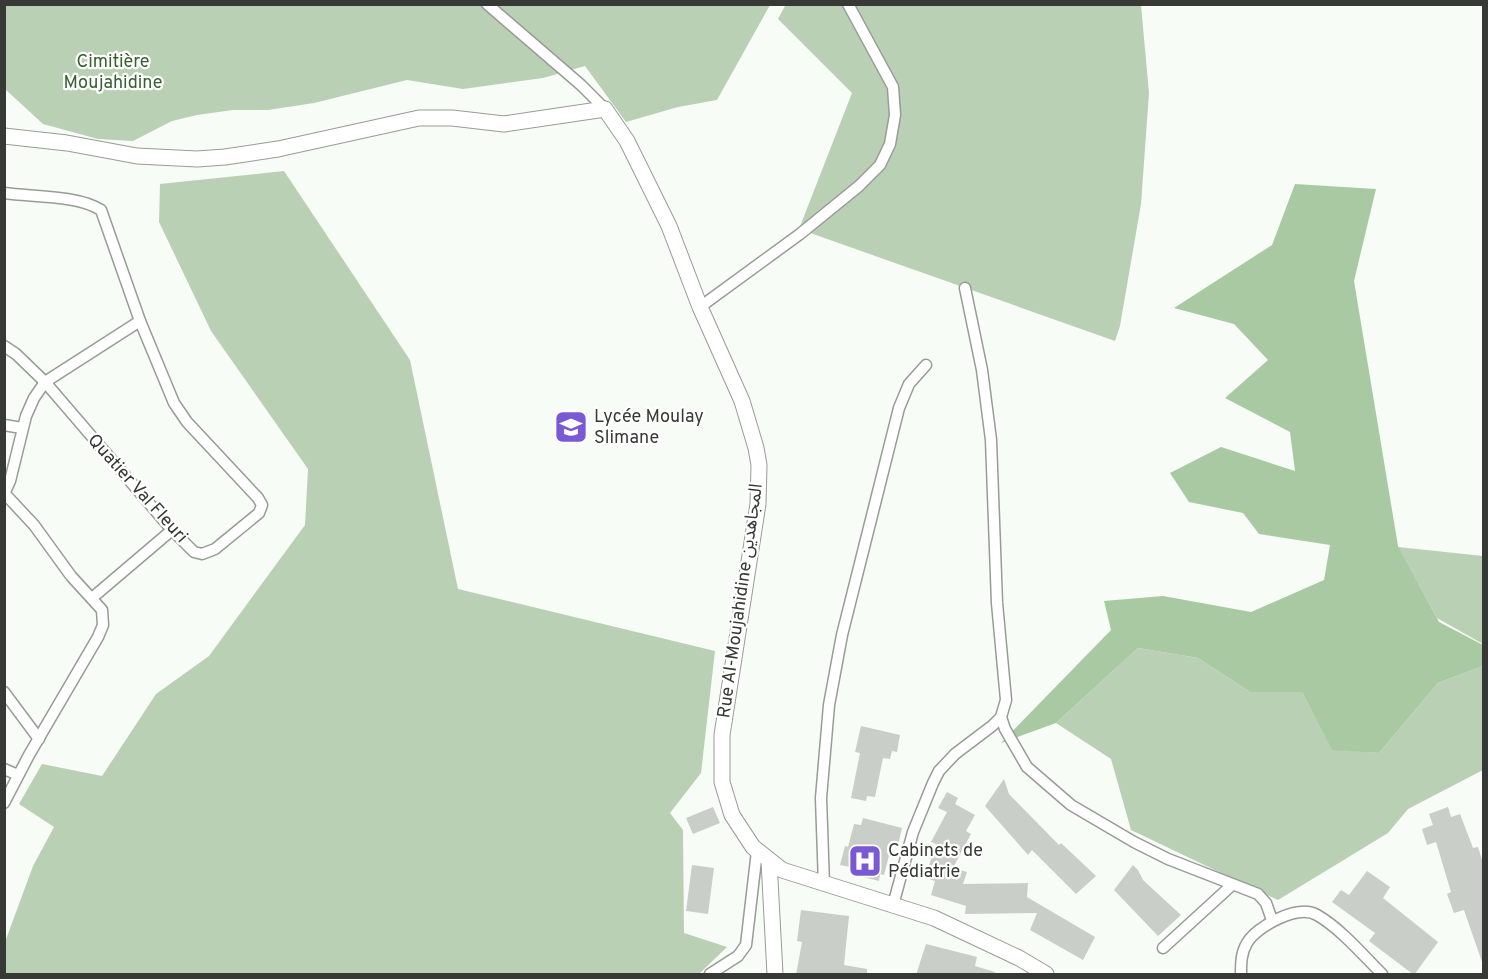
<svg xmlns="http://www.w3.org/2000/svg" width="1488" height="979" font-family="Overpass,'Noto Sans Arabic',sans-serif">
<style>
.green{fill:#bad0b5}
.forest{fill:#a9c9a3}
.building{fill:#c9cec8}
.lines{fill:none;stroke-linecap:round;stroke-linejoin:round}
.street-casing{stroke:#979c96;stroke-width:13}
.secondary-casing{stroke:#979c96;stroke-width:17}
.street{stroke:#fff;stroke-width:10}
.secondary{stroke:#fff;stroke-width:15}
.labels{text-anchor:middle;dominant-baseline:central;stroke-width:4.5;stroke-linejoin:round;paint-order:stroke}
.park-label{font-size:18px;fill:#36602d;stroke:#fff}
.poi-label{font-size:18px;fill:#373936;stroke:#fff;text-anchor:start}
.street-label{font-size:18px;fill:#373936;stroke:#fff}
</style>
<rect width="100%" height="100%" fill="#f7fcf6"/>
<g class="green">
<path d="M786 4 1141 5 1149 93 1141 204 1120 326 1115 341 799 229 852 93 778 19Z"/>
<path d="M4 5H770L717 100 678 107 626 122 585 66 543 78 463 89 407 80 314 103 268 110H233L197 115 172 121 133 141 98 139 43 124 5 89Z"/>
<path d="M284 171 410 360 458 589 715 651 701 773 670 813 683 830 684 933 727 947 699 974H5V942L33 866 54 827 19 804 42 764 102 776 156 694 209 656 305 525 308 469 211 331 159 222 160 184Z"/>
<path d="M1398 547 1483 556V644L1437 618Z"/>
<path d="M1138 648 1198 658 1250 692H1302L1332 749 1379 753 1438 683 1483 666V770L1408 809 1388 833 1278 900 1131 830 1111 759 1056 723Z"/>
</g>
<path class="forest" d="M1295 184 1376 189 1354 281 1398 546 1439 622 1483 645V666L1438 683 1379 753 1332 750 1302 692H1250L1198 658 1138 648 1056 723 1001 743 1111 630 1104 601 1163 596 1251 612 1324 580 1330 545 1259 534 1243 513 1189 502 1170 473 1221 447 1295 471 1290 432 1225 398 1268 360 1234 324 1174 308 1272 245Z"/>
<g class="building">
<path d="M861 726 900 735 897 752 892 751 890 759 883 758 875 797 867 796 866 801 851 798 860 753 855 752Z"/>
<path d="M1004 779 1009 794 1059 845 1061 843 1096 876 1076 894 1032 850 1028 855 985 806Z"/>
<path d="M947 792 958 798 955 804 975 815 966 831 971 834 953 868 967 872 963 884 1028 883 1027 897 1095 937 1083 960 1030 930 1037 913 965 914 966 906 931 895 935 881 925 878 936 844 931 842 947 812 938 808Z"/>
<path d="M713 807 720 823 693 834 686 818Z"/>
<path d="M1448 807 1451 817 1460 814 1473 848 1478 847 1484 866V962H1482L1464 910 1454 913 1447 894 1451 892 1436 842 1427 845 1422 829 1433 825 1429 814Z"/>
<path d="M863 818 902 828 898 845 892 844 884 875 880 874 879 881 863 877 865 873 860 872 861 869 840 865 845 846 848 847 854 824 861 825Z"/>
<path d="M692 865 714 868 708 914 686 911Z"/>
<path d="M1133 865 1138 870 1143 880 1181 915 1158 936 1114 890Z"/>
<path d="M1367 871 1390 887 1383 898 1438 942 1414 975 1369 941 1375 933 1332 902 1341 890 1349 895Z"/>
<path d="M801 910 849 916 844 965 867 969V975H796L802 942 797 941Z"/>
<path d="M926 944 977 957 975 966 995 972 994 975H916Z"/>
</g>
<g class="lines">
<g class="street-casing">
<g id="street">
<path d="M487 4 581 85 605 109"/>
<path d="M4 193C32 197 78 195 101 210L140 321 174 403 187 422 258 498 262 505 259 513 215 549 202 554 194 552 172 530 45 382 16 354 4 346"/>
<path d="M700 307 800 234 859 186 880 165 890 144 895 115 893 87 848 4"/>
<path d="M4 425 22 428"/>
<path d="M4 494 10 481 26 416 34 398 45 382 140 321"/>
<path d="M92 598 172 530"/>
<path d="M4 692 39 739"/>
<path d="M1001 717 1005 729 1027 767 1071 805 1134 842 1168 859 1258 894 1266 903 1272 920"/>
<path d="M4 769 18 775"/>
<path d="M4 803 29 755 98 637 103 625 102 610 71 576 34 525 5 494"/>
<path d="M824 885 821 798 829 705 842 635 899 408 909 384 926 365"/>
<path d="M893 905 913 832 933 783 939 771 955 754 992 726 1001 717 1006 700 997 603 991 440 982 370 965 288"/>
<path d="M1163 948 1232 885"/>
<path d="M710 974 738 956 746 945 757 851"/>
<path d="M1241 974C1241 963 1241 953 1247 943 1257 926 1298 904 1317 915 1340 928 1363 955 1382 974"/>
</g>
</g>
<g class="secondary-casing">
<g id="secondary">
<path d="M4 136 67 143 137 156 197 159 225 157 278 149 419 118H452L504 124 605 109 627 141 669 226 700 307 742 401 756 448 759 465 758 504 722 735V782L732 815 753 847 782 870 934 918 1019 958 1046 974"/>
<path d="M769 861 775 974"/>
</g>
</g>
<use href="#street" class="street"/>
<use href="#secondary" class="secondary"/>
</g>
<defs>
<g id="school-square" transform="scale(1.725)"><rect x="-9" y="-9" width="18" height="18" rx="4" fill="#795ad4" stroke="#fff"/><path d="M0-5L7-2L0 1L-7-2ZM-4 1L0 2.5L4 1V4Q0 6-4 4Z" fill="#fff"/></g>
<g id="hospital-square" transform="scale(1.725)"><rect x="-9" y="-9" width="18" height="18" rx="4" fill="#795ad4" stroke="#fff"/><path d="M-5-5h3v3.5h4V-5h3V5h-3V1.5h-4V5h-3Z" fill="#fff"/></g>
</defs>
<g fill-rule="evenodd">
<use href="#school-square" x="571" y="427"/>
<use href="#hospital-square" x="865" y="861"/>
</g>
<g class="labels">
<g class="park-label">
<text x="113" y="62">Cimitière<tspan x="113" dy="21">Moujahidine</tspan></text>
</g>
<g class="poi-label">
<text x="594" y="417">Lycée Moulay<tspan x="594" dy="21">Slimane</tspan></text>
<text x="888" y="851">Cabinets de<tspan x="888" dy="21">Pédiatrie</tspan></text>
</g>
<g class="street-label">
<text transform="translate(137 489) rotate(48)">Quatier Val Fleuri</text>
<text transform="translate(741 601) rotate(-82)">Rue Al-Moujahidine المجاهدين</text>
</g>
</g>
<rect width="1488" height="979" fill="none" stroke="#373936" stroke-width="12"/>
</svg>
